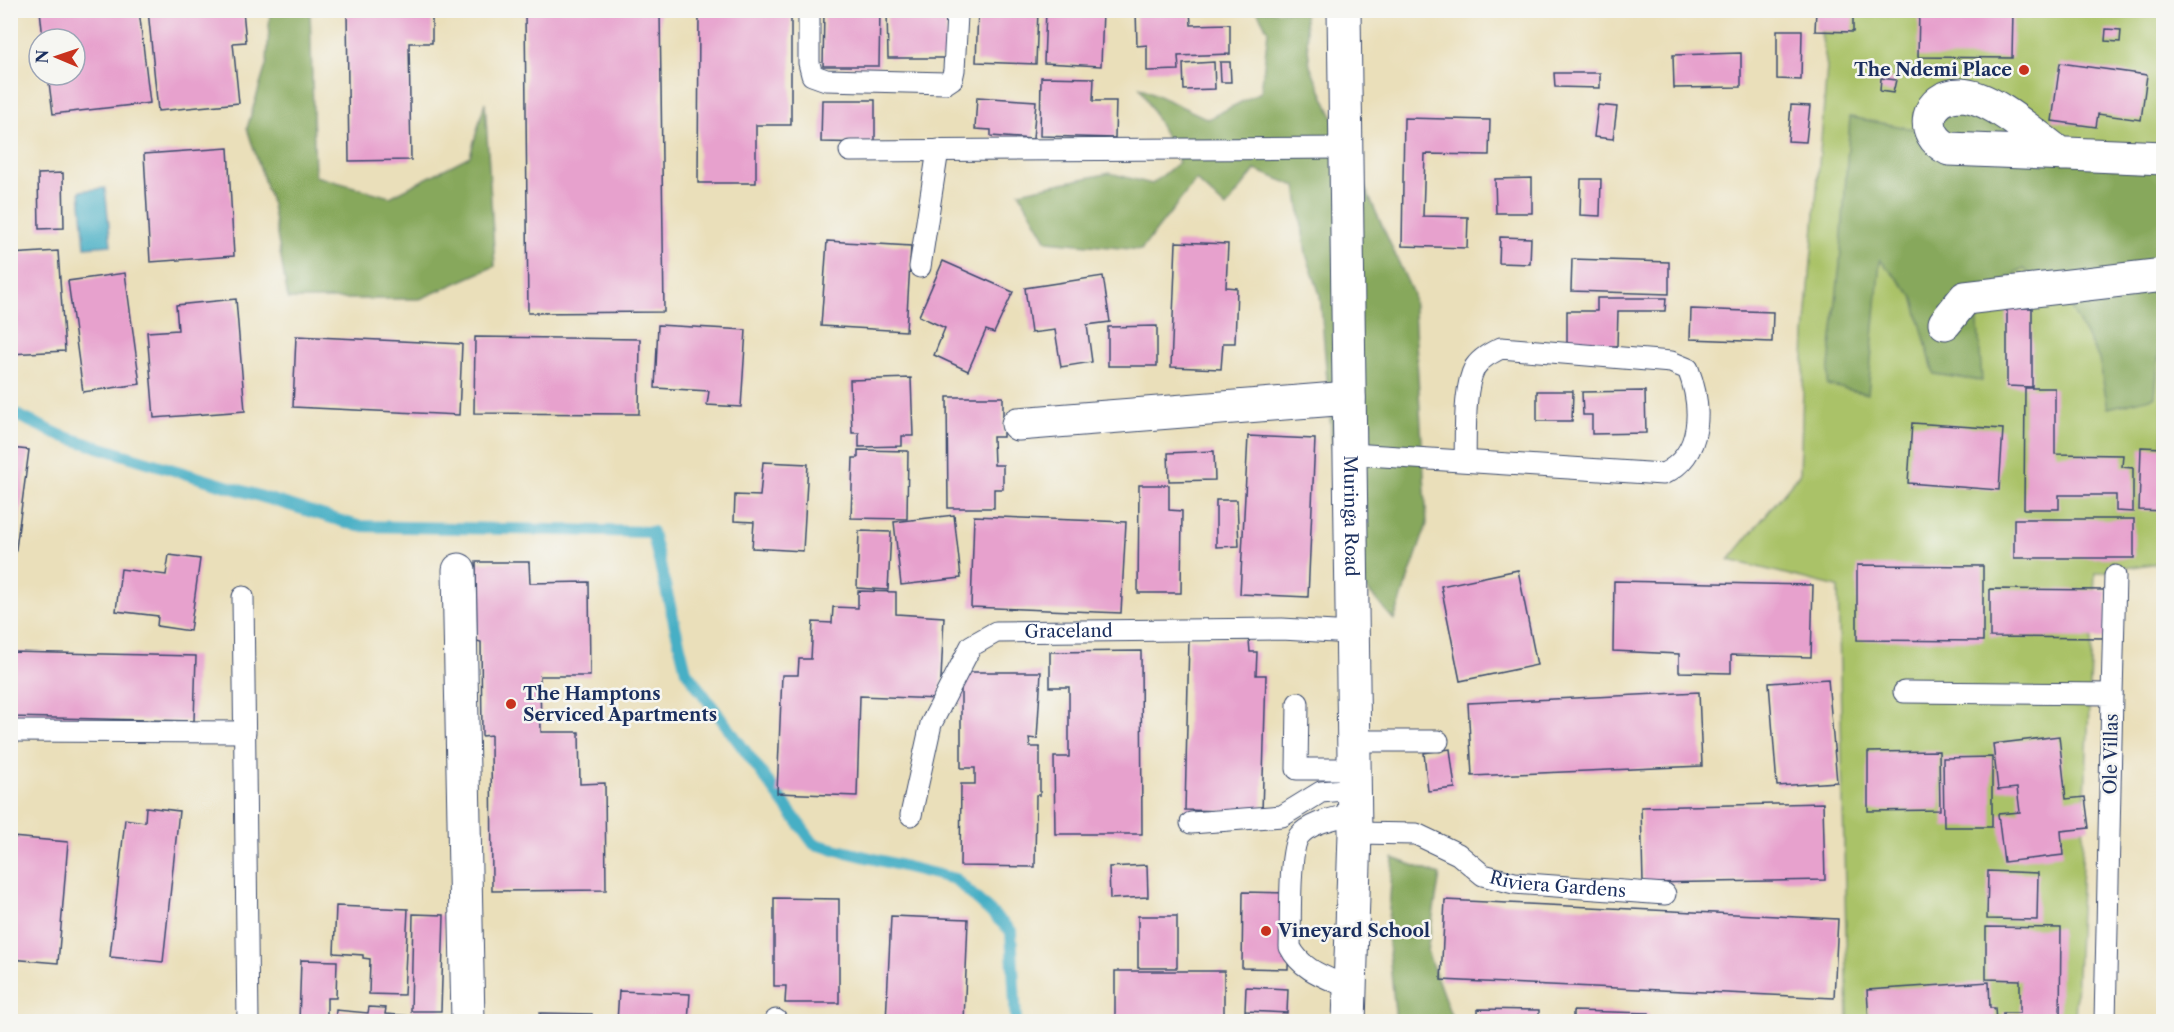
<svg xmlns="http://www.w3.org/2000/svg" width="2174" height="1032" font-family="'Libre Caslon Text',serif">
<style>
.green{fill:#aac268;stroke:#627863;stroke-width:1.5}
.forest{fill:#87a85c;stroke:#516c5d;stroke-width:1.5}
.water{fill:#46afc5;stroke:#306f92;stroke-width:1.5}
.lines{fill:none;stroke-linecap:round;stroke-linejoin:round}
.stream{stroke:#46afc5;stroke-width:12}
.building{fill:#e7a1cd}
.service-casing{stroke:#3a496c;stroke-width:23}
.minor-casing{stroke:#3a496c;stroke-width:35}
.service{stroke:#fff;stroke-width:21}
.minor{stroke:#fff;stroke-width:33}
.poi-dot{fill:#c8321e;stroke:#f6f6f2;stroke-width:2}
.labels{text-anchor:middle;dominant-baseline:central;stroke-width:5;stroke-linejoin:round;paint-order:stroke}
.poi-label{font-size:18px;font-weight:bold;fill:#1b2f5e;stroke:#f6f6f2;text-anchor:start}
.street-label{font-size:18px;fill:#1b2f5e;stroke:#f6f6f2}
</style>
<rect width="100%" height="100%" fill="#f6f6f2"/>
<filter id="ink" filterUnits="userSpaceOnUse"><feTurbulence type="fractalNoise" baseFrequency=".0167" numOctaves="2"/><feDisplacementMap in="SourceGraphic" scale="12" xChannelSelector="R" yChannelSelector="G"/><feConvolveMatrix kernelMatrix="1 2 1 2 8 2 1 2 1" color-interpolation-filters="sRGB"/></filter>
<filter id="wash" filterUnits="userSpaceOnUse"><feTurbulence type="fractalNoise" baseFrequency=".008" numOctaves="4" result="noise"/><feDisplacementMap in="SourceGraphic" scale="24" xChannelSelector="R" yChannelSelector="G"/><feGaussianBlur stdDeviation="1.35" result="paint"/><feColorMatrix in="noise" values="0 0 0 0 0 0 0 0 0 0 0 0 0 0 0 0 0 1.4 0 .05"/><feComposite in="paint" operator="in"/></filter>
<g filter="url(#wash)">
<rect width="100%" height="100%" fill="#eadfba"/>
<path class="green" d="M1817 11H2163V562L2095 573 2075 1021H1848L1838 587 1729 560 1800 473 1805 335 1827 67Z"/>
<g class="forest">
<path d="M270 11H310L315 176 390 197 470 156 485 102 495 266 420 299H288L272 205 247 128 267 62Z"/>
<path d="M1257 11H1304L1310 66 1413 294 1427 524 1394 620 1337 556 1331 428 1320 295 1306 254 1296 186 1255 170 1226 208 1196 180 1141 250 1047 241 1019 192 1110 173 1152 184 1179 162 1140 87 1208 119 1261 92 1268 31Z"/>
<path d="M1982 91 2114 169 2163 141 2164 329 2161 331 2155 397 2108 408 2099 359 2068 303 2024 269 1976 296 1982 381 1934 374 1913 296 1880 260 1868 394 1827 385 1840 263 1850 117 1924 131Z"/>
<path d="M1393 858 1440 875 1427 951 1453 1021H1396L1387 934Z"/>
</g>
<path class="water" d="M105 188 111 245 85 247 80 191Z"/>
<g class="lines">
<path class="stream" d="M10 412 62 436 358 526 652 532 686 671 814 844 955 879 1011 931 1016 1022"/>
</g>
<g id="blocks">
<g class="building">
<path d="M40 10H139L150 103 53 114 48 75H75V39H43Z"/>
<path d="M148 10H243L246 42 233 43 239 103 158 111Z"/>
<path d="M525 10H660L664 312 528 313Z"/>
<path d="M699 10H791V125H756V183H698Z"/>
<path d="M824 10H880L879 66H823Z"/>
<path d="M887 10H946V58H888Z"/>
<path d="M978 10H1038L1036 64 976 62Z"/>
<path d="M1046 10H1103L1101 66 1044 63Z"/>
<path d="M1136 10H1190L1191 25 1230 24V54L1178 56 1179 70 1147 71V45L1137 46Z"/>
<path d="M1816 10H1853V32L1815 31Z"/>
<path d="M1919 10H2013L2012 58 1918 57Z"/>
<path d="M347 12H432V43H409L411 160 349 161Z"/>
<path d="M2106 29 2121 30 2120 42 2105 41Z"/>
<path d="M1777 30H1802L1801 80 1777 79Z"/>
<path d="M1741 53V87L1674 88 1673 55Z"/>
<path d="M1214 62 1215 89 1184 90 1183 64Z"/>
<path d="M1220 62H1230L1231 82H1221Z"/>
<path d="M2060 63 2147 75 2141 120 2098 114 2096 127 2052 121Z"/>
<path d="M1554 73H1600V88L1555 87Z"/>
<path d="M1041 77 1094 78 1093 101H1116L1115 138 1040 136Z"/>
<path d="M1881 78 1896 80 1893 93 1880 91Z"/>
<path d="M977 97 1036 101 1033 139 991 136V130L975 129Z"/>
<path d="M822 100H875V143L821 142Z"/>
<path d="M1598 105 1617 107 1613 139 1594 137Z"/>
<path d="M1791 105 1810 106 1806 142 1788 141Z"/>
<path d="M1404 118 1490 120 1489 155 1425 154 1423 216 1468 217 1467 248 1402 246Z"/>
<path d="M228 148 234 256 150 262 144 154Z"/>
<path d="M63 173 64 228 39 229 38 174Z"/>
<path d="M1532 178V213H1496L1495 179Z"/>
<path d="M1581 179H1601L1600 216 1580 215Z"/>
<path d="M1500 237 1531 238 1530 264 1499 263Z"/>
<path d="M827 241 911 246 906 331 821 326Z"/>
<path d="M1176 242 1228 244 1226 287 1237 288 1235 343H1223L1221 369 1171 367Z"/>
<path d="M58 251 65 351 10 354V254Z"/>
<path d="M1572 259 1669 262V294L1571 291Z"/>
<path d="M943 261 1013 292 994 333 986 330 968 371 934 355 945 328 919 316Z"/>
<path d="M125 273 140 384 83 392 68 281Z"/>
<path d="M1103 276 1110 322 1087 325 1092 362 1061 367 1055 330 1031 333 1025 288Z"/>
<path d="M1597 298H1666L1665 311H1618L1617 346H1567V311H1597Z"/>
<path d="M236 299 245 411 154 418 147 332 178 330 176 305Z"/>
<path d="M2007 308H2032V387L2007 386Z"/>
<path d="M1691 309 1773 312 1772 342 1690 339Z"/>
<path d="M658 325 746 330 741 407 707 405 709 391 655 388Z"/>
<path d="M1157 326V366H1108V327Z"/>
<path d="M296 336 462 344 459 415 293 407Z"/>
<path d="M475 337 640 339 639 414 474 413Z"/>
<path d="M911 378 913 436H902V446L859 447V433H852L850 380Z"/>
<path d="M2025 388H2055V454L2123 455 2122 467 2133 468V512L2116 511V495H2059V509H2024Z"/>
<path d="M1537 391H1573L1572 421H1537Z"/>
<path d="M1645 391 1646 433 1592 434V415H1583L1582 392Z"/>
<path d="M947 397H1003V437H993L994 465H1003V489H994V508H948Z"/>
<path d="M1912 423 2003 429 1999 490 1908 483Z"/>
<path d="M1248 436 1315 439 1308 597 1240 594Z"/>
<path d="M2141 447 2164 448V511L2139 510Z"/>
<path d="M10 448 29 450 12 579H10Z"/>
<path d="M858 450 908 451 907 519 851 518 853 458H858Z"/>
<path d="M1214 451 1215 480 1169 481 1168 453Z"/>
<path d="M763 462 808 464 803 551 752 548 754 522 734 521 735 495 760 496Z"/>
<path d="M1139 485H1169V510L1182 511 1181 593H1138Z"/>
<path d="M1216 500H1237L1239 546 1216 547Z"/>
<path d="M954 515 961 578 901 585 894 522Z"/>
<path d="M974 516 1126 522 1121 613 971 607Z"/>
<rect x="2014" y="519" width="120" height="39"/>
<path d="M859 531 891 532 888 590 857 588Z"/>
<path d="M169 555 200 559 190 631 157 626 158 616 116 611 121 569 166 575Z"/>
<path d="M476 562H529L530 583 589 582 590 676H540L541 732H579L580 784 605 783 606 890 492 891 491 735 482 736 481 642 477 641Z"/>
<path d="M1857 565 1983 566V641L1857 640Z"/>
<path d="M1518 570 1537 665 1460 681 1441 586Z"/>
<path d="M1614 581 1813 585 1811 657 1731 655V673L1679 672V654L1613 651Z"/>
<path d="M1990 589 2107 590 2106 638 1990 637Z"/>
<path d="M858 591 896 592V614L944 617 940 699 860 696 857 796 777 793 782 675H798L799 659H811L813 622 832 623 833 607 858 608Z"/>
<path d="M1189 639 1249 640 1250 652H1257L1256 675H1266L1262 812 1185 810Z"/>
<path d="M1141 651 1142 834H1055L1054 757H1069V687H1050V652Z"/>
<path d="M10 652 196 656 194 721 10 717Z"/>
<path d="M961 672H1041L1037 739 1029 738 1030 747H1040V795H1036L1035 867 960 866 961 784H975V768H961Z"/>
<path d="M1828 679 1837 782 1777 786 1769 683Z"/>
<path d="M1699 692 1702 766 1472 776 1468 703Z"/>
<path d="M2059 736 2066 799 2085 797 2089 828 2061 831 2063 855 2004 862 1998 814 2020 812 2017 788 1998 790 1993 744Z"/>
<path d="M1450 749 1455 788 1428 791 1424 753Z"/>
<path d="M1939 751 1940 810 1868 811V752Z"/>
<path d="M1992 757V827H1944L1943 758Z"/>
<path d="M1823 803 1825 880 1643 883 1641 807Z"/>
<path d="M146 807 179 811 163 962 110 957 125 819 145 822Z"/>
<path d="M12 837 68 842 58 963 10 959Z"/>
<path d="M1147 865 1148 897 1110 899 1109 867Z"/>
<path d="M1988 871 2038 873 2037 920 1987 919Z"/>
<path d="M1243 892 1290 893 1288 969 1242 968Z"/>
<path d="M774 898 839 899V1003H785L786 986H774Z"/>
<path d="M1445 900 1838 919 1834 998 1441 980Z"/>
<path d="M336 906 408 909 404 995 369 994 370 959 363 958V955L334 953Z"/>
<path d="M413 914 444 915 441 1011H411Z"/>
<path d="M891 916 968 919 964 1022H886Z"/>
<rect x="1138" y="916" width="39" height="52"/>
<path d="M1986 927 2061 928 2060 1022H2003V1013H2020V980L1986 979Z"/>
<path d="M301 960 337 961 336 998H327V1022H299Z"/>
<rect x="1115" y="971" width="109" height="48"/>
<path d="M1989 982 1990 1008H1995L1996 1022H1869L1867 990Z"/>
<path d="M1246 987 1288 989 1287 1013 1245 1011Z"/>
<path d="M619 991 690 994 688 1022H617Z"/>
<path d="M369 1007 386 1008 385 1014 426 1017V1022H335L336 1010 368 1013Z"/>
<path d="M1478 1009 1539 1010V1022H1478Z"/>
<path d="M1573 1011 1649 1013V1022H1573Z"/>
<path d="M540 1013 592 1014 591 1022H540Z"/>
</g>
</g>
</g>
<g filter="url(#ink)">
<use href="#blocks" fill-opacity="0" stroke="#3a496c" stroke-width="1.5"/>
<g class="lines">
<g class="service-casing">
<g id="service">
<path d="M809 10V63L812 75 826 80 946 83 952 79 954 70 957 15"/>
<path d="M850 151 1346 148"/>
<path d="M920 267 938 150"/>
<path d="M1352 454 1663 474C1704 455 1702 405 1688 369L1671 362 1501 348C1491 353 1481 358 1475 367 1463 389 1466 435 1465 461"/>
<path d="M243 597 248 1022"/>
<path d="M1904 692 2112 694 2105 1022"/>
<path d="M2112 694 2115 576"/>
<path d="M1298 703 1297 769H1354"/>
<path d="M10 731 245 732"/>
<path d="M1353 741H1438"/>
<path id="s1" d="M911 815 931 724 971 646 996 632 1282 629 1352 633"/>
<path d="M1191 823 1282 816 1321 792 1354 789"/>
<path id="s2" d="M1355 833 1416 834 1458 854 1483 875 1514 883 1665 894"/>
<path d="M1350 988C1326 977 1302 971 1290 947 1291 925 1288 851 1299 836 1310 822 1338 818 1354 813"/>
<path d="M776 1022V1020"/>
</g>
</g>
<g class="minor-casing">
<g id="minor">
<path id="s3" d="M1344 10 1355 833 1349 1022"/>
<path d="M2060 154C2035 136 1992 96 1961 95 1926 95 1917 134 1949 149L2164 158"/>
<path d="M1945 323 1965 298 2164 275"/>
<path d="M1018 424 1349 398"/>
<path d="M459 570 468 1022"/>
</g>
</g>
<use href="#service" class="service"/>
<use href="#minor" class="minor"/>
</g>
</g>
<g class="poi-dot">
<circle cx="2024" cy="70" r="6"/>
<circle cx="511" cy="704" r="6"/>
<circle cx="1266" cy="931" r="6"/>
</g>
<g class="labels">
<g class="poi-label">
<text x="2012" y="70" text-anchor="end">The Ndemi Place</text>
<text x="523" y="694">The Hamptons<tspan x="523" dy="21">Serviced Apartments</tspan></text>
<text x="1278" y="931">Vineyard School</text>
</g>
<g class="street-label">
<text stroke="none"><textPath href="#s3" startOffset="506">Muringa Road</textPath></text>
<text stroke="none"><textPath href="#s1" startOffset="282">Graceland</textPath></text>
<text transform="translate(2111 754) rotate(-89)">Ole Villas</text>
<text stroke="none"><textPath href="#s2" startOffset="216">Riviera Gardens</textPath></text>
</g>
</g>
<rect width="2174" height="1032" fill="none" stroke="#f6f6f2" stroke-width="36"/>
<g transform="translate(57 57) rotate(272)"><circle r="28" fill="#f6f6f2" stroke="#9ea6b7" stroke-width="1.5"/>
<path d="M0-4.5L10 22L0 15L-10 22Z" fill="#c8321e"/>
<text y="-9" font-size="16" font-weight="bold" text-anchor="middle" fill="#1b2f5e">N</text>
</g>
</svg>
